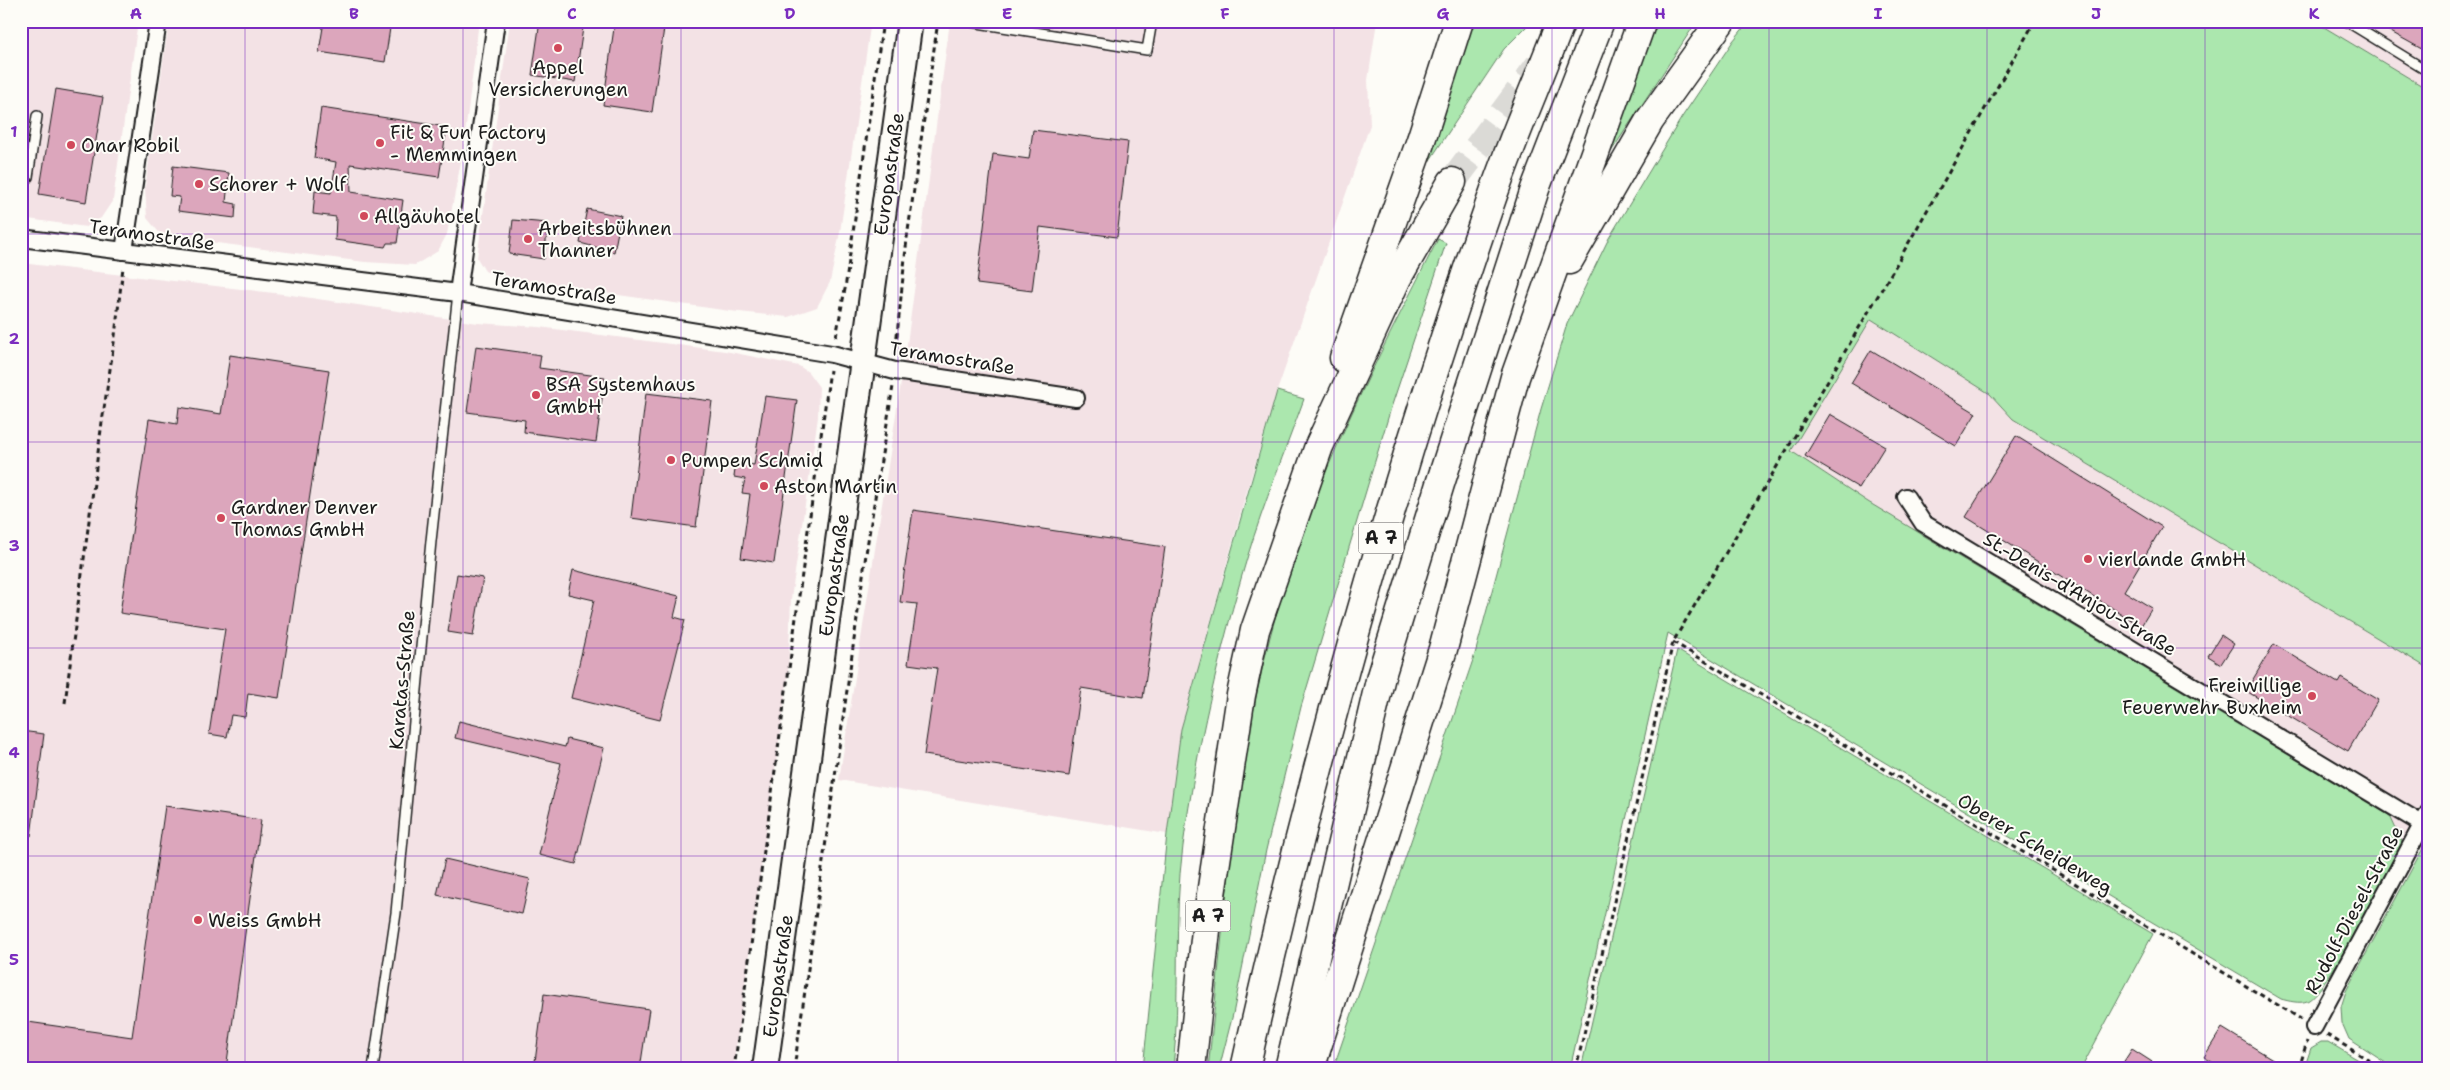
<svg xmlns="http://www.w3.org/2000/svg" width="2450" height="1090" font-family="'Shantell Sans',sans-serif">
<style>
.built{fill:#f3e2e5}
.green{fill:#abe7ae;stroke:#648265}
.building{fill:#dca6bc;stroke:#1c1c1c}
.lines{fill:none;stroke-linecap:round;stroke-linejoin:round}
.highway-tunnel{stroke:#dbdad6;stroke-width:28;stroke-dasharray:28 14;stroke-linecap:butt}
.lane-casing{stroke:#1c1c1c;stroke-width:12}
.street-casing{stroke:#1c1c1c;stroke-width:20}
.secondary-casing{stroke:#1c1c1c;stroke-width:28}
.highway-casing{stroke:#1c1c1c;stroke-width:31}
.path{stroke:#1c1c1c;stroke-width:3;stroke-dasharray:5 4;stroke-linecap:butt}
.lane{stroke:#fdfcf7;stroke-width:9}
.street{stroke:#fdfcf7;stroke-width:16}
.secondary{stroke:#fdfcf7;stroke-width:24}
.highway{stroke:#fdfcf7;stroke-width:28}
.grid{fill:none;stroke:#7b2cbf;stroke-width:1;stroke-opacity:0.55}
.poi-dot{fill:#d1495b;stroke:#fdfcf7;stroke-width:2}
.labels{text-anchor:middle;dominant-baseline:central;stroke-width:4;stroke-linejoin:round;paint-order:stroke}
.shield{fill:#fdfcf7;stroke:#605f5e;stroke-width:1}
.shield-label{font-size:18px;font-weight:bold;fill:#1c1c1c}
.poi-label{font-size:19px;fill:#1c1c1c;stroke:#fdfcf7;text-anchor:start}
.street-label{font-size:19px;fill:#1c1c1c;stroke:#fdfcf7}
.neatline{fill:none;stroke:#7b2cbf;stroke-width:2}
.grid-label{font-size:16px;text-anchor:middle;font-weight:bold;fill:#7b2cbf}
</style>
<rect width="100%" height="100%" fill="#fdfcf7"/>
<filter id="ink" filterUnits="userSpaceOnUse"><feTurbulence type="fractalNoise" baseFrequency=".02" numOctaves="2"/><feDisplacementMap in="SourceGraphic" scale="10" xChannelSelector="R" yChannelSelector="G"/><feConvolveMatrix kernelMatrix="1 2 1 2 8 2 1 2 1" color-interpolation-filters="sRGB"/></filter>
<g filter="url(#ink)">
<g class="built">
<path d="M21 21H138L113 200 101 218 86 227 21 218Z"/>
<path d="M169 21H479L463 151 447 234 438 251 415 265 365 262 162 236 147 218 145 188Z"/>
<path d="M510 21H871L840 232 830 282 817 307 788 317 730 311 501 278 485 271 477 258Z"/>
<path d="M950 21H1377L1368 80 1370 125 1277 391 1244 501 1181 729 1167 834 839 780 907 344Z"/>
<path d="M2314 21H2429V90Z"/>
<path d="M21 263 291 295 478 323 539 327 725 351 799 366 808 372 819 387 818 417 791 599 788 677 733 1069H21Z"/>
<path d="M1871 319 1990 394 2013 419 2429 669V790L2402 842 2390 816 1868 502 1790 451Z"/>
</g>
<g class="green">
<path d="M1471 21H1532L1504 49 1428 163 1423 160Z"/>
<path d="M1656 21H1697L1599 170 1649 38Z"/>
<path d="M1749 21H2314L2429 90V669L2013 419 1990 394 1871 319 1791 451 1868 502 2390 816 2402 842C2388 868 2328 993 2307 1001 2300 1004 2288 1001 2281 999L1668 633 1570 1069H1333L1475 654 1541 409 1567 324 1609 238 1682 117 1733 41Z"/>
<path d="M1438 239 1446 243 1391 408 1301 707 1266 850 1233 1014 1219 1069H1208C1225 916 1235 759 1277 611 1314 479 1376 361 1438 239Z"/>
<path d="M1277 391 1304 399C1285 451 1264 503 1248 555 1220 648 1196 751 1183 846 1173 920 1181 995 1173 1069H1143L1167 834 1181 729Z"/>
<path d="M1677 650 2153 934 2081 1069H1581Z"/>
<path d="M2429 837V1069H2395L2349 1039 2342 1023 2341 1007 2346 991Z"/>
<path d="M2321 1042H2328L2374 1069H2304L2311 1048Z"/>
</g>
<g class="building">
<path d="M324 21H391L385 62 319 52Z"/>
<path d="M540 21H584L575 82 532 75Z"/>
<path d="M615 21H665L652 112 603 105Z"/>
<path d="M2371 21H2429V53Z"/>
<path d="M56 89 103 97 86 202 39 194Z"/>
<path d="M321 108 447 127 439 177 350 164 351 192 403 200 397 243H387L385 247 335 240 336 217 313 214 315 191 331 193 336 162 314 158Z"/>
<path d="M1033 130 1128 142 1117 237 1040 227 1032 291 977 284 993 154 1029 159Z"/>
<path d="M173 166 229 173 226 202 236 204 235 218 178 211 180 197 170 196Z"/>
<path d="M587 209 621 216 614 252 580 243Z"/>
<path d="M513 220 548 223 544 259 509 254Z"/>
<path d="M476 346 541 355 539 368 605 377 596 442 524 432 525 420 467 412Z"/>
<path d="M1871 350 1976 413 1956 446 1851 383Z"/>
<path d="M230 355 329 370 279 698 248 693 245 717 231 715 227 737 209 734 225 629 120 613 149 419 177 424 179 407 221 414Z"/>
<path d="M646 393 712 401 696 527 631 518Z"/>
<path d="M765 396 797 400 774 563 741 558 750 494 742 493 745 479 734 477 736 462 754 465Z"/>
<path d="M1830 414 1885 446 1859 488 1805 456Z"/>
<path d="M2016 436 2162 527 2124 591 2152 608 2141 626 1966 517Z"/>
<path d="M913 510 1165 547 1143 698 1081 688 1069 776 924 755 937 668 908 664 917 604 900 602Z"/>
<path d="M573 570 679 596 674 617 685 620 660 720 571 698 594 600 568 594Z"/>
<path d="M457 574 483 578 473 636 448 632Z"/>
<path d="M2221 635 2234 644 2221 664 2208 656Z"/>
<path d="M2274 644 2338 683 2341 678 2378 700 2348 751 2246 691Z"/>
<path d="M459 721 565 747 567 739 604 748 576 864 539 855 561 763 455 738Z"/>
<path d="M21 731 44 734 31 836 21 835Z"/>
<path d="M165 806 261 820 226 1069H21V1021L132 1037Z"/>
<path d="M445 859 530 879 522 914 437 895Z"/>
<path d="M544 994 649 1009 640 1069H534Z"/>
<path d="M2222 1028 2289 1069H2223L2204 1057Z"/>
<path d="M2132 1049 2163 1069H2119Z"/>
</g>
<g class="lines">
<path class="highway-tunnel" d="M1452 182 1539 65"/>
<g class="lane-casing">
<g id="lane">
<path d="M965 21 1147 50 1152 21"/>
<path d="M2346 21 2429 72"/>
<path d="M21 186 28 177 37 116"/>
<path d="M373 1069 396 913 431 541 458 293"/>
</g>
</g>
<g class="street-casing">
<g id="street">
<path d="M21 238 458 293 832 354 895 371 1076 398"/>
<path d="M124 251 158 21"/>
<path d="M458 293 496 21"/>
<path d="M1906 497 1923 523 2422 824"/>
<path d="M2314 1027 2429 812"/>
</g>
</g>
<g class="secondary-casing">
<path id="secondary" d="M765 1069 910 21"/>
</g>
<g class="highway-casing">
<g id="highway">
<path d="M1569 260 1650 120 1721 21"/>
<path d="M1344 358 1421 140 1459 21"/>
<path d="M1191 1069 1207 921 1241 695 1255 630 1319 446 1397 278 1452 182"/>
<path d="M1245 1069C1311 773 1393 482 1493 195 1513 137 1539 79 1561 21"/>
<path d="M1289 1069 1381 676 1440 484 1535 189 1600 21"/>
<path d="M1310 1069 1443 649 1515 377 1642 21"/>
</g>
</g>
<g class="path">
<path d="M836 337 845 289 883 21"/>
<path d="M895 355 907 238 938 21"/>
<path d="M1673 642 2301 1019"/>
<path d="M65 703 102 422 115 336 123 267"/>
<path d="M2327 1035 2384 1069"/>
<path d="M734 1069 830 370"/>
<path d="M794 1069 867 547 893 386"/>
<path d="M1576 1069 1673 642 1892 272 2035 21"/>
<path d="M2299 1069 2307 1041"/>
</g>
<use href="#lane" class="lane"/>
<use href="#street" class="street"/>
<use href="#secondary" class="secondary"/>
<use href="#highway" class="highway"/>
</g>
</g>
<path class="grid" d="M245 21V1069M463 21V1069M681 21V1069M898 21V1069M1116 21V1069M1334 21V1069M1552 21V1069M1769 21V1069M1987 21V1069M2205 21V1069M21 234H2429M21 442H2429M21 648H2429M21 856H2429"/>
<g class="poi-dot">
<circle cx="558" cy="48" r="5"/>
<circle cx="380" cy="143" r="5"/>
<circle cx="71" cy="145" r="5"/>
<circle cx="199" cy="184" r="5"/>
<circle cx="364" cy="216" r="5"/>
<circle cx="528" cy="239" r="5"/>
<circle cx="536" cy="395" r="5"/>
<circle cx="671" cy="460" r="5"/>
<circle cx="764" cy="486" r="5"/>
<circle cx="221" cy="518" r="5"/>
<circle cx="2088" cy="559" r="5"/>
<circle cx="2312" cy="696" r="5"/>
<circle cx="198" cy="920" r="5"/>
</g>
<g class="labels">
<g class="shield">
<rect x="1358.5" y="522.5" width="45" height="31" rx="4"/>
<rect x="1185.5" y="900.5" width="45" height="31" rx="4"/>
</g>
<g class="shield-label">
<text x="1381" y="538">A 7</text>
<text x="1208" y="916">A 7</text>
</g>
<g class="poi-label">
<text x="558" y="67" text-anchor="middle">Appel<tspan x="558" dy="22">Versicherungen</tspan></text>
<text x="390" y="132">Fit &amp; Fun Factory<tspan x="390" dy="22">- Memmingen</tspan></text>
<text x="81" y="145">Onar Robil</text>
<text x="209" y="184">Schorer + Wolf</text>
<text x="374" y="216">Allgäuhotel</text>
<text x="538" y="228">Arbeitsbühnen<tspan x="538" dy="22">Thanner</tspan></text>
<text x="546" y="384">BSA Systemhaus<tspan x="546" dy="22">GmbH</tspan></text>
<text x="681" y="460">Pumpen Schmid</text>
<text x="774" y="486">Aston Martin</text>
<text x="231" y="507">Gardner Denver<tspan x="231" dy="22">Thomas GmbH</tspan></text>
<text x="2098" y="559">vierlande GmbH</text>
<text x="2302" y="685" text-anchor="end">Freiwillige<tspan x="2302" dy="22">Feuerwehr Buxheim</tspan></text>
<text x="208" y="920">Weiss GmbH</text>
</g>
<g class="street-label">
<text transform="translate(889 174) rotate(-82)">Europastraße</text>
<text transform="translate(152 235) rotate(8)">Teramostraße</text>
<text transform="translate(554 288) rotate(9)">Teramostraße</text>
<text transform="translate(952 358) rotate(9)">Teramostraße</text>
<text transform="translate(834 575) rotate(-82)">Europastraße</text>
<text transform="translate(2080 594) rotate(31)">St.-Denis-d'Anjou-Straße</text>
<text transform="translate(402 680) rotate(-85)">Karatas-Straße</text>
<text transform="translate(2035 844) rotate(31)">Oberer Scheideweg</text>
<text transform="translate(2354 910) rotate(-62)">Rudolf-Diesel-Straße</text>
<text transform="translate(778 976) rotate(-82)">Europastraße</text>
</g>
</g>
<rect width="2450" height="1090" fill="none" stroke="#fdfcf7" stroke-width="55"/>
<rect x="28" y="28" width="2394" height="1034" class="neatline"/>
<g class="grid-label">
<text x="136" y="19">A</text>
<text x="354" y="19">B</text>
<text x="572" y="19">C</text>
<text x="790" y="19">D</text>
<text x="1007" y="19">E</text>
<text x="1225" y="19">F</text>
<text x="1443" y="19">G</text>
<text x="1660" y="19">H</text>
<text x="1878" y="19">I</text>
<text x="2096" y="19">J</text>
<text x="2314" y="19">K</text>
<text x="14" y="137">1</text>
<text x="14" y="344">2</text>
<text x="14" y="551">3</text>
<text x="14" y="758">4</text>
<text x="14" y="965">5</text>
</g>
</svg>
